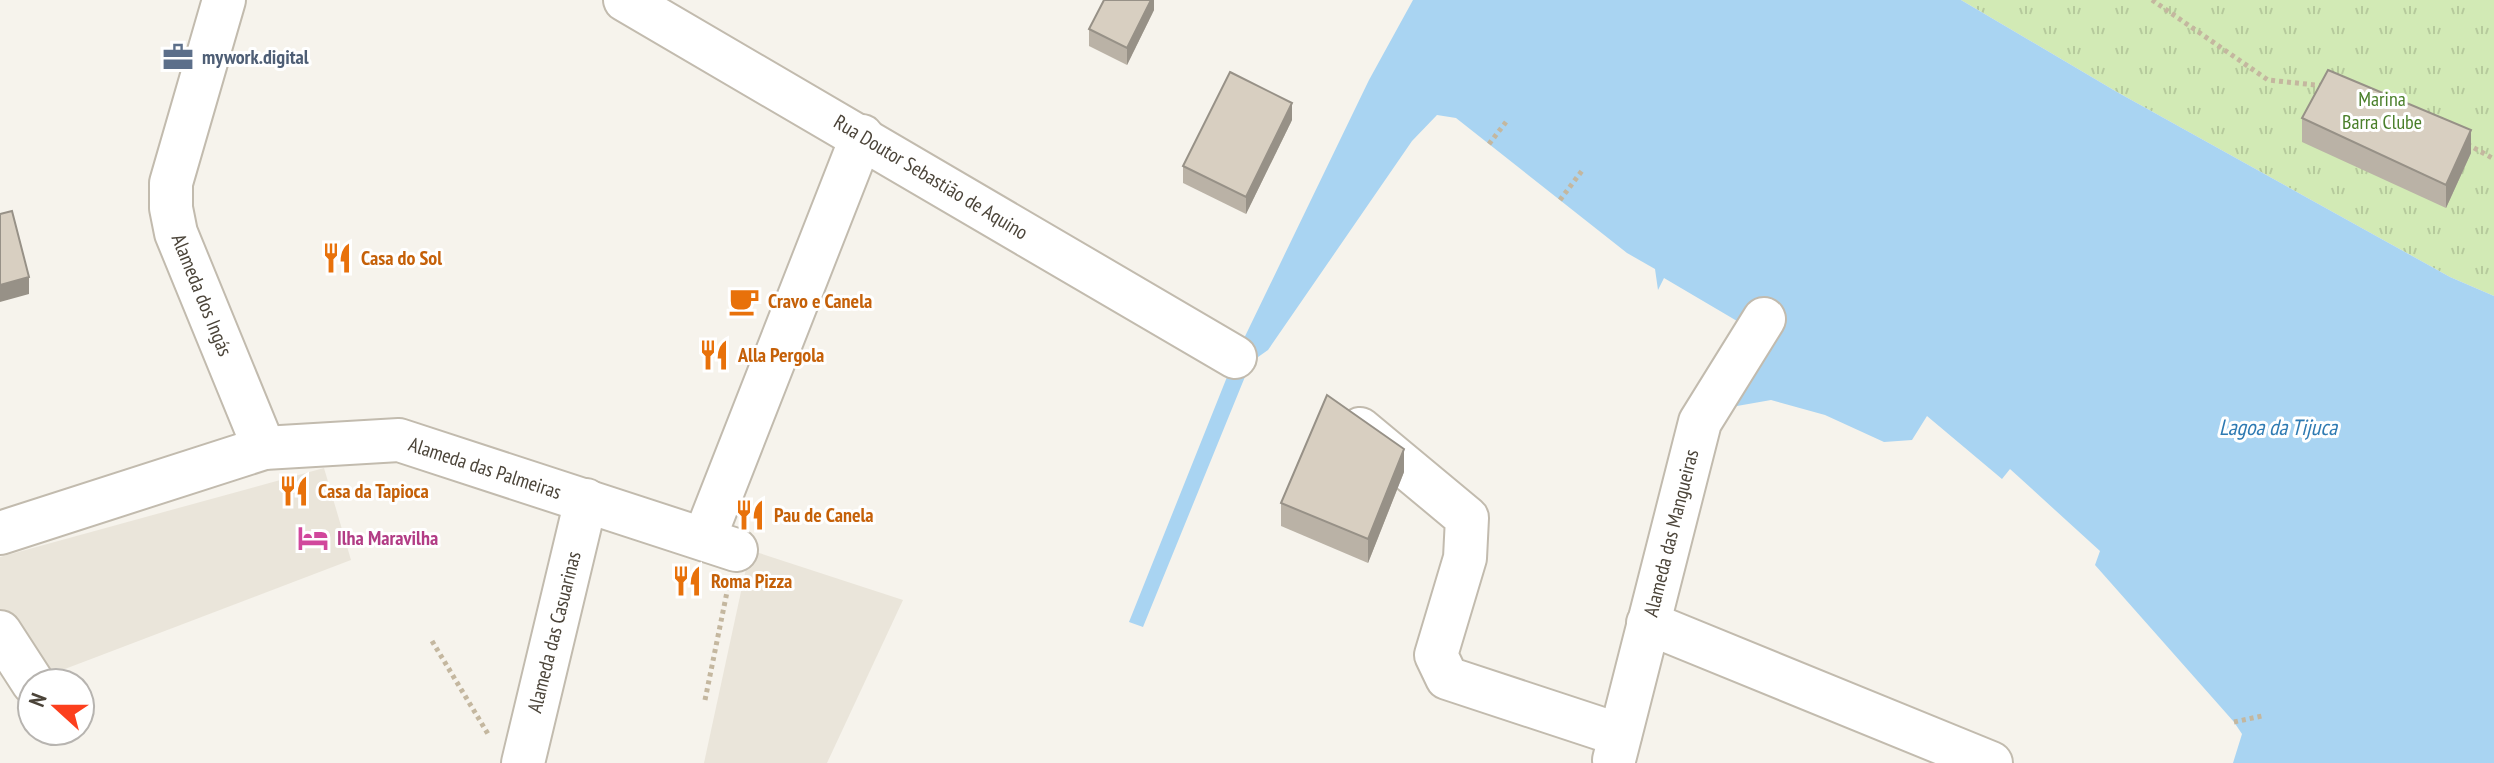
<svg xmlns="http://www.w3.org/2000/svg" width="2494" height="763" font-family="'PT Sans Narrow',sans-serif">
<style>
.residential{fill:#eae5da}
.park{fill:url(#park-tufts)}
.water{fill:#a9d4f2}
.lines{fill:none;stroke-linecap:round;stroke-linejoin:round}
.street-casing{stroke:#c2bbae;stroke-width:46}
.path{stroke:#c4b79f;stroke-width:5;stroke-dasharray:4 4;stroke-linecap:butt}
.street{stroke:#fff;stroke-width:42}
.wall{fill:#bab2a6}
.shaded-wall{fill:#979187}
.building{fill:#d8cfc1;stroke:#979187;stroke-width:2}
.labels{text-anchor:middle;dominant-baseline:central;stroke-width:6;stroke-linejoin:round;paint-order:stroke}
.service-label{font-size:20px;font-weight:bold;fill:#4e5e75;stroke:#fff;text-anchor:start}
.park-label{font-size:20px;fill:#4a7f2a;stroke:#fff}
.street-label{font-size:20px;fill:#4b4439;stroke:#fff}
.food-label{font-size:20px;font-weight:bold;fill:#c56008;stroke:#fff;text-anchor:start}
.hotel-label{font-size:20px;font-weight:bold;fill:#b23c85;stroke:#fff;text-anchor:start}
.water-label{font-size:22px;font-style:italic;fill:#2e7ab2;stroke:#fff}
</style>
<defs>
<pattern id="park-tufts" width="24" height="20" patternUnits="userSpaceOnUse" patternTransform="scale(2)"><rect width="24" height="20" fill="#d2eab5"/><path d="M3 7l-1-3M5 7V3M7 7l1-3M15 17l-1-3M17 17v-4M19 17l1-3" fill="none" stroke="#b6ca9c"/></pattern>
</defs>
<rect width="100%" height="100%" fill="#f6f3ec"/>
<g class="residential">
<path d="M324 468 351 560 36 680 0 621V557Z"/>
<path d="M750 550 903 600 827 763H704Z"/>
</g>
<path class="park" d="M1961 0H2494V296L2450 277 2117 92Z"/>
<path class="water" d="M1413 0H1961L2117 92 2450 277 2494 296V763H2233L2242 734 2234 722 2095 565 2100 551 2010 469 2002 479 1927 416 1912 440 1884 442 1825 415 1771 400 1737 406 1704 387 1737 321 1664 278 1658 290 1655 269 1627 253 1456 118 1437 115 1412 141 1268 350 1251 362 1143 627 1129 622 1235 357 1369 80Z"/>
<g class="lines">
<g class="street-casing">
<g id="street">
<path d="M224 0 171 183V208L176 233 264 448"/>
<path d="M625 0 1235 357"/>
<path d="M1360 429 1467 518 1465 558 1436 655 1447 678 1620 735"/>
<path d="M0 533 264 448 399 440 736 550"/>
<path d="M704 539 862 136"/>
<path d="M1648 623 1991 763"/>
<path d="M0 632 33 683"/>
<path d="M1614 760 1700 422 1764 319"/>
<path d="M523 763 586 500"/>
</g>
</g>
<g class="path">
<path d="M2152 0 2268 80 2325 86"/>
<path d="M1489 144 1506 122"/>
<path d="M2467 144 2494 159"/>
<path d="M1560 200 1584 168"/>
<path d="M432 641 488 734"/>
<path d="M705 700 728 587"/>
<path d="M2234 722 2262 716"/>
</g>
<use href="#street" class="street"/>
</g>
<g class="wall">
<path d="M1154 0V10L1127 65 1089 46V29Z"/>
<path d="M2302 118 2471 153 2446 208 2302 142Z"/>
<path d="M1292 120 1246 214 1183 183V166Z"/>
<path d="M1404 472 1368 563 1281 526V503Z"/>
</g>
<g class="shaded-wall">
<path d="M1151 0H1154V10L1127 65V48Z"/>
<path d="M1292 103V120L1246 214V197Z"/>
<path d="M2471 130V153L2446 208V185Z"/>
<path d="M29 277V294L0 302V285Z"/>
<path d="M1404 449V472L1368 563V539Z"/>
</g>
<g class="building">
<path d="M1104 0H1151L1127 48 1089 29Z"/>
<path d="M2328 70 2471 130 2446 185 2302 118Z"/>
<path d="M1230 72 1292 103 1246 197 1183 166Z"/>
<path d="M12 211 29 277 0 285V214Z"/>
<path d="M1327 395 1404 449 1368 539 1281 503Z"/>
</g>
<defs>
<g id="office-bare" transform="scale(2.4)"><path d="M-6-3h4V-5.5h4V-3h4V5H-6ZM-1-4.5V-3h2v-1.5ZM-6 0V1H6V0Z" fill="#5c6f8a" stroke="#fff" stroke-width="2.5" paint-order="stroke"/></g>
<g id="restaurant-bare" transform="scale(2.4)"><path d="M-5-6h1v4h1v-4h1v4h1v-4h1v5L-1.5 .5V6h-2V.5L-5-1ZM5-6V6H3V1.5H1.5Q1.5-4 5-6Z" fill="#e8710a" stroke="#fff" stroke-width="2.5" paint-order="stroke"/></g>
<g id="cafe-bare" transform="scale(2.4)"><path d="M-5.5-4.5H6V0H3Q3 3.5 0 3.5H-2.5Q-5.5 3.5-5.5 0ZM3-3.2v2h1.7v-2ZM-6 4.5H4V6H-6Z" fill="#e8710a" stroke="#fff" stroke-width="2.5" paint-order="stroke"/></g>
<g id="hotel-bare" transform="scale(2.4)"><path d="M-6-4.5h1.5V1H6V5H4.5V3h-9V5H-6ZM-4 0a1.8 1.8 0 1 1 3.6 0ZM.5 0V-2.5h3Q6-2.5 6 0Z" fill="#d1479c" stroke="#fff" stroke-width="2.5" paint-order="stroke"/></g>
</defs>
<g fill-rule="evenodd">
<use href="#office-bare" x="178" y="57"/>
<use href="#restaurant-bare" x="337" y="258"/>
<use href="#cafe-bare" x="744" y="301"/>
<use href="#restaurant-bare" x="714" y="355"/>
<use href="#restaurant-bare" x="294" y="491"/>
<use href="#restaurant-bare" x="750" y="515"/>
<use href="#hotel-bare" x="313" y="538"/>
<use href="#restaurant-bare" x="687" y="581"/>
</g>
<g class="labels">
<g class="service-label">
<text x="202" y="57">mywork.digital</text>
</g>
<g class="park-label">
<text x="2382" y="99">Marina<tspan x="2382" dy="23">Barra Clube</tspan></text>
</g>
<g class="street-label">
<text transform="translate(931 177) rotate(31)">Rua Doutor Sebastião de Aquino</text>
<text transform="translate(202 295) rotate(68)">Alameda dos Ingás</text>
<text transform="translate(485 468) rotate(18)">Alameda das Palmeiras</text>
<text transform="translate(1671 533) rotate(-76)">Alameda das Mangueiras</text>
<text transform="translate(554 632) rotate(-76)">Alameda das Casuarinas</text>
</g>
<g class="food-label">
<text x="361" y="258">Casa do Sol</text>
<text x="768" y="301">Cravo e Canela</text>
<text x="738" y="355">Alla Pergola</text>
<text x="318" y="491">Casa da Tapioca</text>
<text x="774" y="515">Pau de Canela</text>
<text x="711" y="581">Roma Pizza</text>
</g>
<g class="hotel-label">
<text x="337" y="538">Ilha Maravilha</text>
</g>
<g class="water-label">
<text x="2278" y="427">Lagoa da Tijuca</text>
</g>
</g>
<g transform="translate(56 707) rotate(291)"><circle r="38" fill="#ffffff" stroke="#b7b4b0" stroke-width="2"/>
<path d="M0-6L14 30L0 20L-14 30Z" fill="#fc3f1d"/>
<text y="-12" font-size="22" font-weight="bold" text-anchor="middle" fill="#4b4439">N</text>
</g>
</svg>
